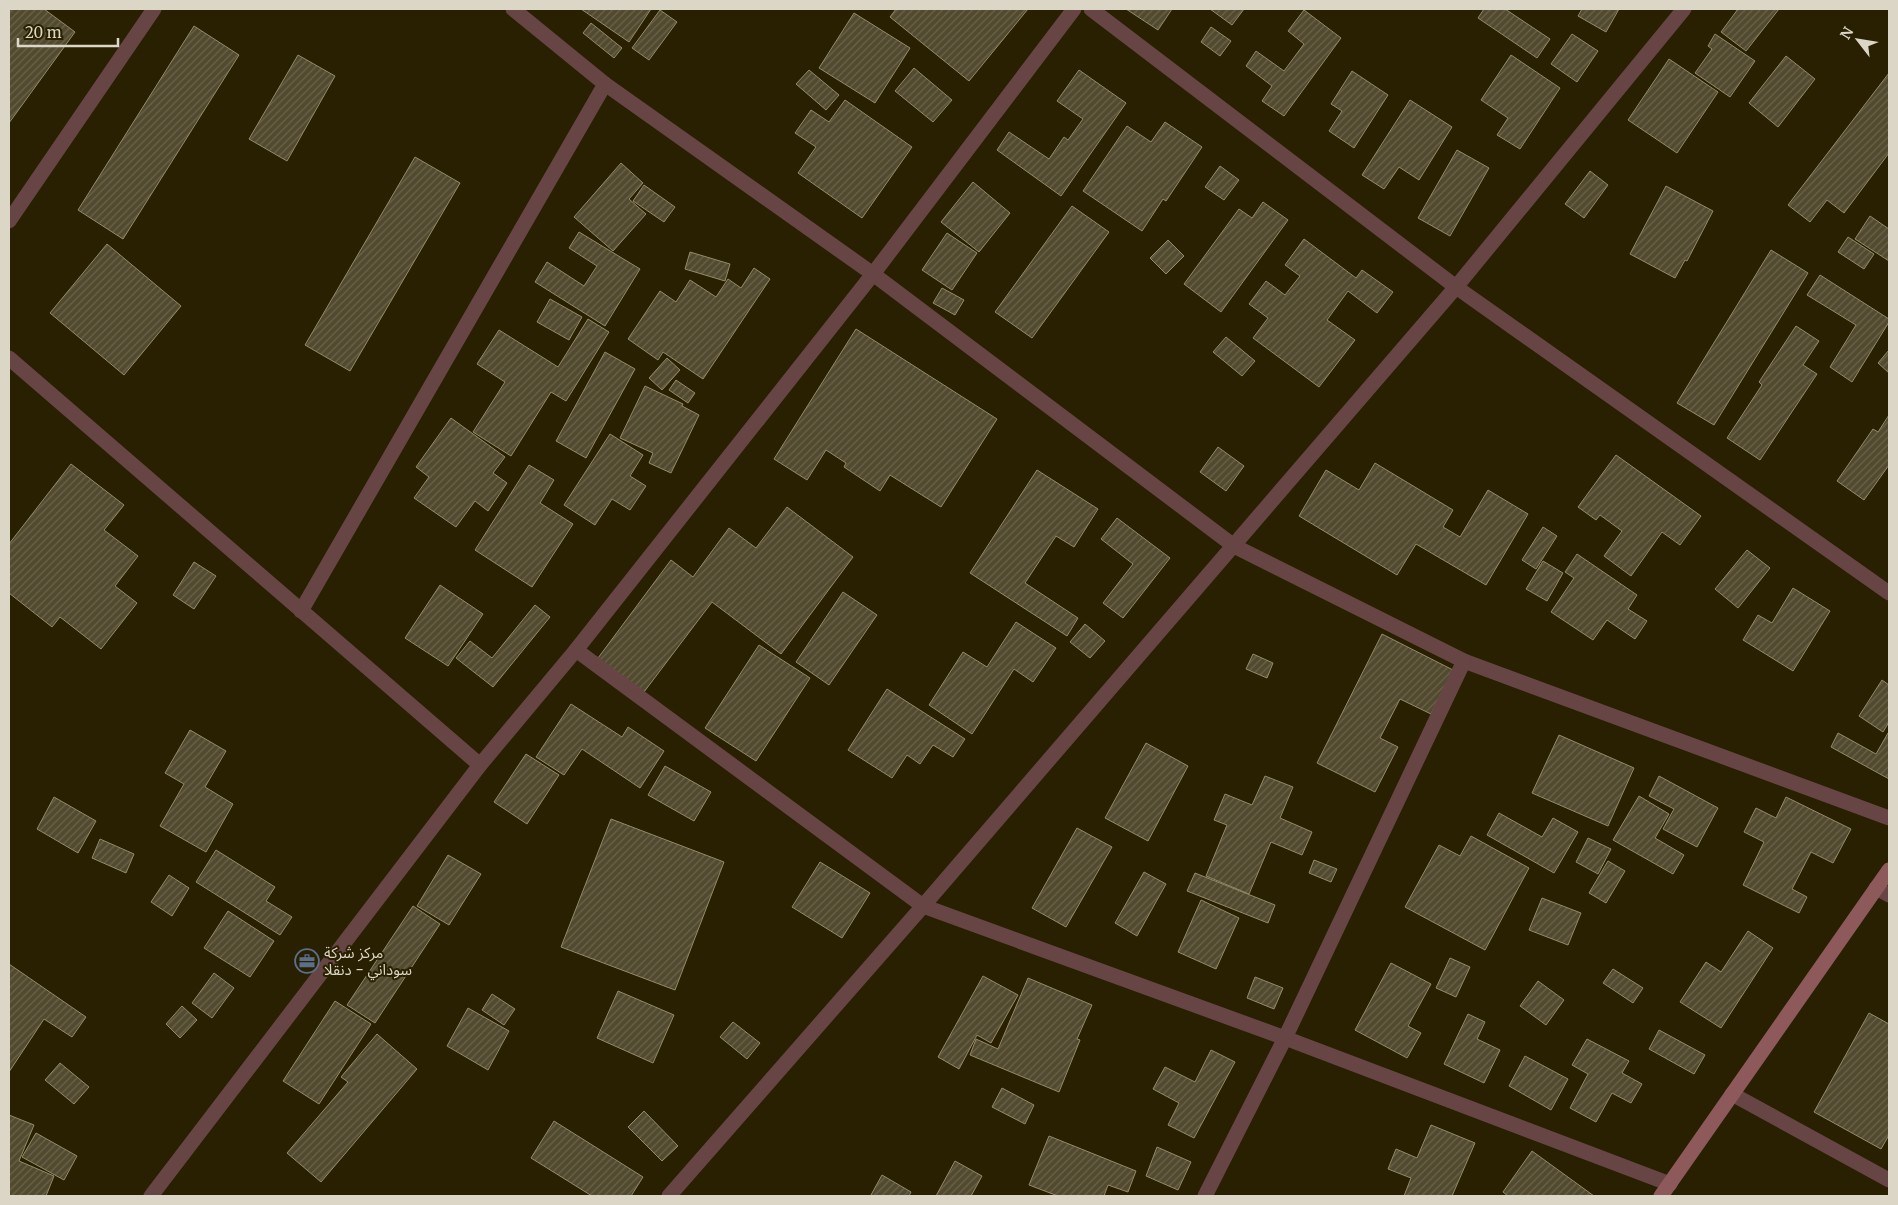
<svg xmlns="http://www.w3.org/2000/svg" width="1898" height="1205" font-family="Merriweather,'Noto Sans Arabic',serif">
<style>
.building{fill:url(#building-hatch);stroke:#948a69}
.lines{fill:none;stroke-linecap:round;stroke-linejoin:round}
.minor{stroke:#674545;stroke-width:15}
.tertiary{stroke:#674545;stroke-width:15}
.secondary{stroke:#8e595a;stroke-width:15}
.labels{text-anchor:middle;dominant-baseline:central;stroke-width:4;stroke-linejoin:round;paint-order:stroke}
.poi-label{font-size:15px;fill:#dbd6c5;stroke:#282001;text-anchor:start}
</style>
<defs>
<pattern id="building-hatch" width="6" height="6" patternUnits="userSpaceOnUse" patternTransform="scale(1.25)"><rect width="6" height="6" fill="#524a2f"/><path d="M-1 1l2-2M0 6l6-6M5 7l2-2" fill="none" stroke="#6a634c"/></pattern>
</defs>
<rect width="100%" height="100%" fill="#282001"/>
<g class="building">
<path d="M9 9H44L75 32 9 123Z"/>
<path d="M581 9H651L629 42Z"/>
<path d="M896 9H1028L969 81 890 17Z"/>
<path d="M1126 9H1172L1158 30Z"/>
<path d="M1210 9H1244L1232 25Z"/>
<path d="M1484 9H1505L1550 39 1537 58 1478 18Z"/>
<path d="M1582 9H1619L1606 32 1578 16Z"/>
<path d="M1738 9H1779L1746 51 1721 32Z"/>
<path d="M660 10 677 22 649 60 632 48Z"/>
<path d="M1304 10 1341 38 1284 116 1262 101 1272 86 1246 66 1256 51 1284 71 1304 44 1288 31Z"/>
<path d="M854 13 910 48 875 103 819 68Z"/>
<path d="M591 23 622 48 614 58 583 33Z"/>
<path d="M194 26 239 55 123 239 78 210Z"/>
<path d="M1211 27 1231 41 1220 56 1201 42Z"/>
<path d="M1572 34 1598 51 1577 82 1551 64Z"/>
<path d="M1715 34 1755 61 1730 97 1695 73 1712 49 1708 46Z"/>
<path d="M298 55 335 76 287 161 249 139Z"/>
<path d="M1511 55 1560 88 1520 149 1497 135 1508 118 1481 100Z"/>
<path d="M1786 56 1815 79 1778 127 1749 103Z"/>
<path d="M1669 59 1718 92 1677 153 1628 120Z"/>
<path d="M914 68 952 100 933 122 895 91Z"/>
<path d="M809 70 839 95 826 110 796 84Z"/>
<path d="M1079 70 1126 103 1061 196 997 150 1009 132 1049 159 1064 137 1068 140 1083 119 1057 101Z"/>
<path d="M1352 71 1388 95 1354 148 1329 131 1342 111 1331 104Z"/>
<path d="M1889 73V153L1844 213 1827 200 1810 222 1788 205Z"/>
<path d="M845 100 912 147 862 218 798 173 816 147 795 133 811 110 829 122Z"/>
<path d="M1410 100 1452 127 1419 180 1399 167 1384 189 1362 175Z"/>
<path d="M1165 122 1202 147 1166 201 1163 199 1142 231 1083 191 1127 126 1151 142Z"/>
<path d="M1457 150 1489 168 1450 236 1418 218Z"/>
<path d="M415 157 460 183 350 371 305 345Z"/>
<path d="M621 163 643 183 629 199 646 214 613 251 574 217Z"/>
<path d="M1220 166 1239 180 1224 200 1205 187Z"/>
<path d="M1590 171 1608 185 1584 218 1565 204Z"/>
<path d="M973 182 1010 213 979 252 941 222Z"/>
<path d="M644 185 675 207 664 222 633 201Z"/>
<path d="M1666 186 1713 211 1687 261 1685 260 1675 278 1630 254Z"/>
<path d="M1263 202 1288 220 1221 312 1184 284 1239 209 1252 218Z"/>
<path d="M1072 206 1109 232 1032 338 995 312Z"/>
<path d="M1870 216 1889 229V261L1855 239Z"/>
<path d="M579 232 640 269 605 326 535 282 547 262 584 286 597 266 569 248Z"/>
<path d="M947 233 977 253 952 290 922 270Z"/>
<path d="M1848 237 1874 254 1864 269 1838 252Z"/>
<path d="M1304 239 1356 278 1362 270 1393 292 1377 313 1348 291 1327 320 1355 340 1319 387 1253 338 1268 318 1249 304 1266 281 1285 295 1300 276 1285 265Z"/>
<path d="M1168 240 1184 256 1166 274 1150 258Z"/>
<path d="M107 244 181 306 124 375 50 313Z"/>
<path d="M1771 250 1808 273 1714 425 1677 403Z"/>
<path d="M690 252 730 264 725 281 685 269Z"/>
<path d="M754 268 770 279 703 379 663 352 658 360 628 339 660 291 676 302 690 280 716 297 728 279 741 288Z"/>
<path d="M1820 275 1889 319V322L1852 382 1830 367 1856 325 1807 295Z"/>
<path d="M942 288 964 300 955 315 933 303Z"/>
<path d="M550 299 582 317 569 340 537 322Z"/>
<path d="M588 319 609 332 566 401 551 392 511 456 473 432 505 382 477 364 499 330 558 367Z"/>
<path d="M1796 326 1819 341 1803 365 1817 374 1760 460 1727 438 1762 385 1759 382Z"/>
<path d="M856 329 997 419 941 507 890 475 880 491 844 467 846 463 826 450 807 480 774 459Z"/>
<path d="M1226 337 1255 361 1242 376 1213 352Z"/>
<path d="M1889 350V373L1878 363Z"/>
<path d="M605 352 635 369 586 458 556 441Z"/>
<path d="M667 358 680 370 662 390 649 378Z"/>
<path d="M676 380 695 393 688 403 669 390Z"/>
<path d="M645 386 683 404 682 406 699 415 671 473 649 463 653 453 620 438Z"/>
<path d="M1889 415V465L1864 500 1837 481 1873 429 1878 432Z"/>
<path d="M451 418 505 457 493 473 507 483 488 511 475 501 456 527 414 498 429 477 416 467Z"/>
<path d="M610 434 643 455 630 476 646 486 630 510 612 499 595 525 564 505Z"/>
<path d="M1218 447 1244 466 1226 491 1200 472Z"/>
<path d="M1616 455 1701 516 1680 545 1662 532 1631 576 1604 556 1622 531 1600 515 1596 520 1578 507Z"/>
<path d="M1375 463 1453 510 1443 527 1460 537 1488 490 1528 514 1486 585 1416 544 1397 575 1299 516 1326 470 1359 490Z"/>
<path d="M71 464 124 505 104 530 138 556 115 586 137 603 101 649 60 617 52 627 9 593V544Z"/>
<path d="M529 465 554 480 540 503 573 524 532 587 475 550Z"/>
<path d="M1037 470 1098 509 1074 547 1056 536 1025 583 1078 618 1067 636 970 573Z"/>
<path d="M787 507 853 557 781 654 712 602 644 692 598 658 671 560 693 577 729 528 756 548Z"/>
<path d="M1117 518 1170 558 1123 618 1103 603 1133 564 1101 539Z"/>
<path d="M1543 527 1557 536 1536 569 1522 560Z"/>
<path d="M1747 550 1770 568 1738 608 1715 589Z"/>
<path d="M1577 554 1637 595 1628 609 1647 621 1635 639 1607 620 1593 640 1551 612 1574 578 1565 572Z"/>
<path d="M1543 561 1563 573 1547 601 1526 589Z"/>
<path d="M194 562 216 576 194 609 173 595Z"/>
<path d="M440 585 483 614 448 666 405 638Z"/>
<path d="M1793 588 1830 611 1793 671 1743 640 1758 615 1772 623Z"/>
<path d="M843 592 877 615 829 685 796 662Z"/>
<path d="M535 605 550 617 493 687 456 658 470 641 492 658Z"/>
<path d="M1016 622 1056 648 1033 682 1014 669 972 734 929 705 963 652 987 667Z"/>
<path d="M1085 624 1105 641 1090 658 1070 642Z"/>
<path d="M1382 634 1453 670 1431 714 1400 699 1380 738 1398 747 1375 792 1317 763Z"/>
<path d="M759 645 810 678 756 761 705 728Z"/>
<path d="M1253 654 1273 663 1267 678 1246 669Z"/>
<path d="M1882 680 1889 685V722L1883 732 1859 716Z"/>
<path d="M887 689 965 739 953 757 933 745 920 764 907 755 892 778 848 750Z"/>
<path d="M571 704 622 737 628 727 664 751 640 788 582 749 564 775 536 757Z"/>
<path d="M190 730 226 751 205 787 233 804 206 852 160 826 184 784 165 773Z"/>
<path d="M1838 733 1876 754 1888 733 1889 734V779L1831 747Z"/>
<path d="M1559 735 1634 768 1608 826 1532 793Z"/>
<path d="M1146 743 1188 766 1148 841 1105 818Z"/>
<path d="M526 754 559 775 527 824 494 802Z"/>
<path d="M665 766 711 792 694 821 648 795Z"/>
<path d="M1265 776 1293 787 1280 818 1312 832 1302 855 1271 842 1249 894 1206 876 1227 825 1214 820 1225 794 1252 805Z"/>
<path d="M1659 776 1718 808 1697 847 1663 829 1674 809 1649 796Z"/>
<path d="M1639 796 1669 814 1655 838 1684 855 1673 874 1613 840Z"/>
<path d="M54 797 96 821 78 853 37 829Z"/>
<path d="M1786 797 1851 829 1833 863 1811 852 1792 889 1807 897 1799 913 1743 885 1764 842 1744 832 1756 808 1776 818Z"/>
<path d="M1499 813 1542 837 1553 818 1578 832 1554 873 1487 835Z"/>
<path d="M611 819 724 862 675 990 561 947Z"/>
<path d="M1077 828 1112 847 1066 927 1032 908Z"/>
<path d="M1471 836 1529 868 1485 950 1405 907 1439 845 1460 856Z"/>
<path d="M1588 838 1611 849 1598 874 1576 862Z"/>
<path d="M100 839 134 854 126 873 92 858Z"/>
<path d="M216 850 275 887 266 901 292 917 280 935 196 882Z"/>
<path d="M448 855 481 874 449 925 417 906Z"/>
<path d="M1314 860 1337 869 1331 882 1309 873Z"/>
<path d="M1608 861 1625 871 1606 903 1589 893Z"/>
<path d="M820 862 870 893 842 938 792 907Z"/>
<path d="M1144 872 1166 884 1137 936 1115 923Z"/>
<path d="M1195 873 1275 905 1268 923 1187 891Z"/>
<path d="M169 875 189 888 172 916 151 902Z"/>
<path d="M1542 898 1581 913 1568 945 1529 930Z"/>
<path d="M1201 900 1239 918 1216 969 1178 952Z"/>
<path d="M413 906 440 924 375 1023 347 1005Z"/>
<path d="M228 911 274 941 250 977 204 948Z"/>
<path d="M1748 931 1773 948 1721 1028 1680 1002 1706 962 1721 972Z"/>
<path d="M1450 958 1470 967 1456 997 1436 988Z"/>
<path d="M1391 963 1431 984 1408 1026 1421 1033 1407 1058 1355 1030Z"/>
<path d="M9 964 86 1017 72 1037 44 1019 9 1072Z"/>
<path d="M1613 969 1643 988 1633 1003 1603 983Z"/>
<path d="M214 973 234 988 212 1018 192 1003Z"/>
<path d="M983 976 1018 995 991 1043 977 1035 959 1069 938 1057Z"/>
<path d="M1255 977 1283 988 1274 1009 1247 998Z"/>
<path d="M1028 978 1092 1005 1077 1039 1080 1040 1059 1092 970 1055 976 1039 998 1049Z"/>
<path d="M1538 981 1564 1000 1546 1025 1520 1006Z"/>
<path d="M618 991 674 1015 653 1063 597 1038Z"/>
<path d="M492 994 515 1009 504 1025 482 1010Z"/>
<path d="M335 1001 371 1024 319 1104 283 1081Z"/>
<path d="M182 1006 197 1020 180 1038 166 1024Z"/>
<path d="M468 1008 509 1031 488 1070 447 1046Z"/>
<path d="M1869 1013 1889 1024V1135L1881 1149 1814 1112Z"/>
<path d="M1468 1014 1485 1022 1477 1039 1500 1050 1484 1083 1444 1064Z"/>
<path d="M733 1022 760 1043 747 1059 720 1037Z"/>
<path d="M1659 1030 1705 1055 1694 1074 1649 1049Z"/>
<path d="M377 1034 417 1069 321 1182 287 1153 348 1082 341 1077Z"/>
<path d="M1587 1039 1629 1061 1622 1073 1642 1084 1631 1103 1612 1093 1596 1122 1570 1108 1588 1074 1572 1065Z"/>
<path d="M1211 1050 1235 1062 1194 1138 1168 1125 1179 1103 1153 1089 1165 1067 1195 1082Z"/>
<path d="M1525 1056 1568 1079 1551 1110 1509 1086Z"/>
<path d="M60 1063 89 1087 74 1104 45 1080Z"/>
<path d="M1002 1088 1034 1105 1025 1124 992 1107Z"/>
<path d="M644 1111 678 1146 662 1161 628 1127Z"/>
<path d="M9 1115 34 1125 19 1161 54 1176 46 1196H9Z"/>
<path d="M554 1121 643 1177 631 1196H592L531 1158Z"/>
<path d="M1431 1125 1475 1143 1452 1196H1404L1411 1178 1388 1169 1396 1149 1417 1158Z"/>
<path d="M36 1133 77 1156 64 1180 22 1157Z"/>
<path d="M1049 1136 1136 1171 1128 1192 1108 1185 1104 1196H1058L1029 1185Z"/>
<path d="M1157 1147 1191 1162 1178 1190 1146 1176Z"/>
<path d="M1532 1151 1594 1196H1508L1503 1192Z"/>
<path d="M955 1161 982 1176 971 1196H936Z"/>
<path d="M882 1175 911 1192 909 1196H873L871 1195Z"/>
</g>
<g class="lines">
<g class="minor">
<path d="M513 9 605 84 873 274 1234 546 1464 661 1889 818"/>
<path d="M1091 9 1456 287 1889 593"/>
<path d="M9 221 154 9"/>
<path d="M9 358 480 765"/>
<path d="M301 611 605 84"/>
<path d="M576 650 923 906 1285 1038 1670 1184"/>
<path d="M1876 888 1889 895"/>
<path d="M1732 1094 1889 1180"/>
<path d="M669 1196 923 906 1456 287 1684 9"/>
<path d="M1205 1196 1285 1038 1464 661"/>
</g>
<path class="tertiary" d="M151 1196 480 765 576 650 873 274 1074 9"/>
<path class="secondary" d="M1661 1196 1889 870"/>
</g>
<defs>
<g id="office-ring" transform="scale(1.25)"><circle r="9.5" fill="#282001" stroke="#5c6f8a" stroke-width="1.5"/><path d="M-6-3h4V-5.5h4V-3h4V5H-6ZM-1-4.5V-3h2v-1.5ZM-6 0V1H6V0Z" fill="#5c6f8a"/></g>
</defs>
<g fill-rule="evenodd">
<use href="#office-ring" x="307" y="961"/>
</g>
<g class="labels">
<g class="poi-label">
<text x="324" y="952">مركز شركة<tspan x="324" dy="17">سوداني - دنقلا</tspan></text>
</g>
</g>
<rect width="1898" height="1205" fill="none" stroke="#dbd6c5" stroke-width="20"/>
<g transform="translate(1858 40) rotate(301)" stroke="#282001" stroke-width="4" paint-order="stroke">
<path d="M0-4L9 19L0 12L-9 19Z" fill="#dbd6c5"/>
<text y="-8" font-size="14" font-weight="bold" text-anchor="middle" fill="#dbd6c5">N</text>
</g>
<path d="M18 38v8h100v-8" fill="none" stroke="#dbd6c5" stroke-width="2.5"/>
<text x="25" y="38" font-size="15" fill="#dbd6c5" stroke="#282001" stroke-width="4" paint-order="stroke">20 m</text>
</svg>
